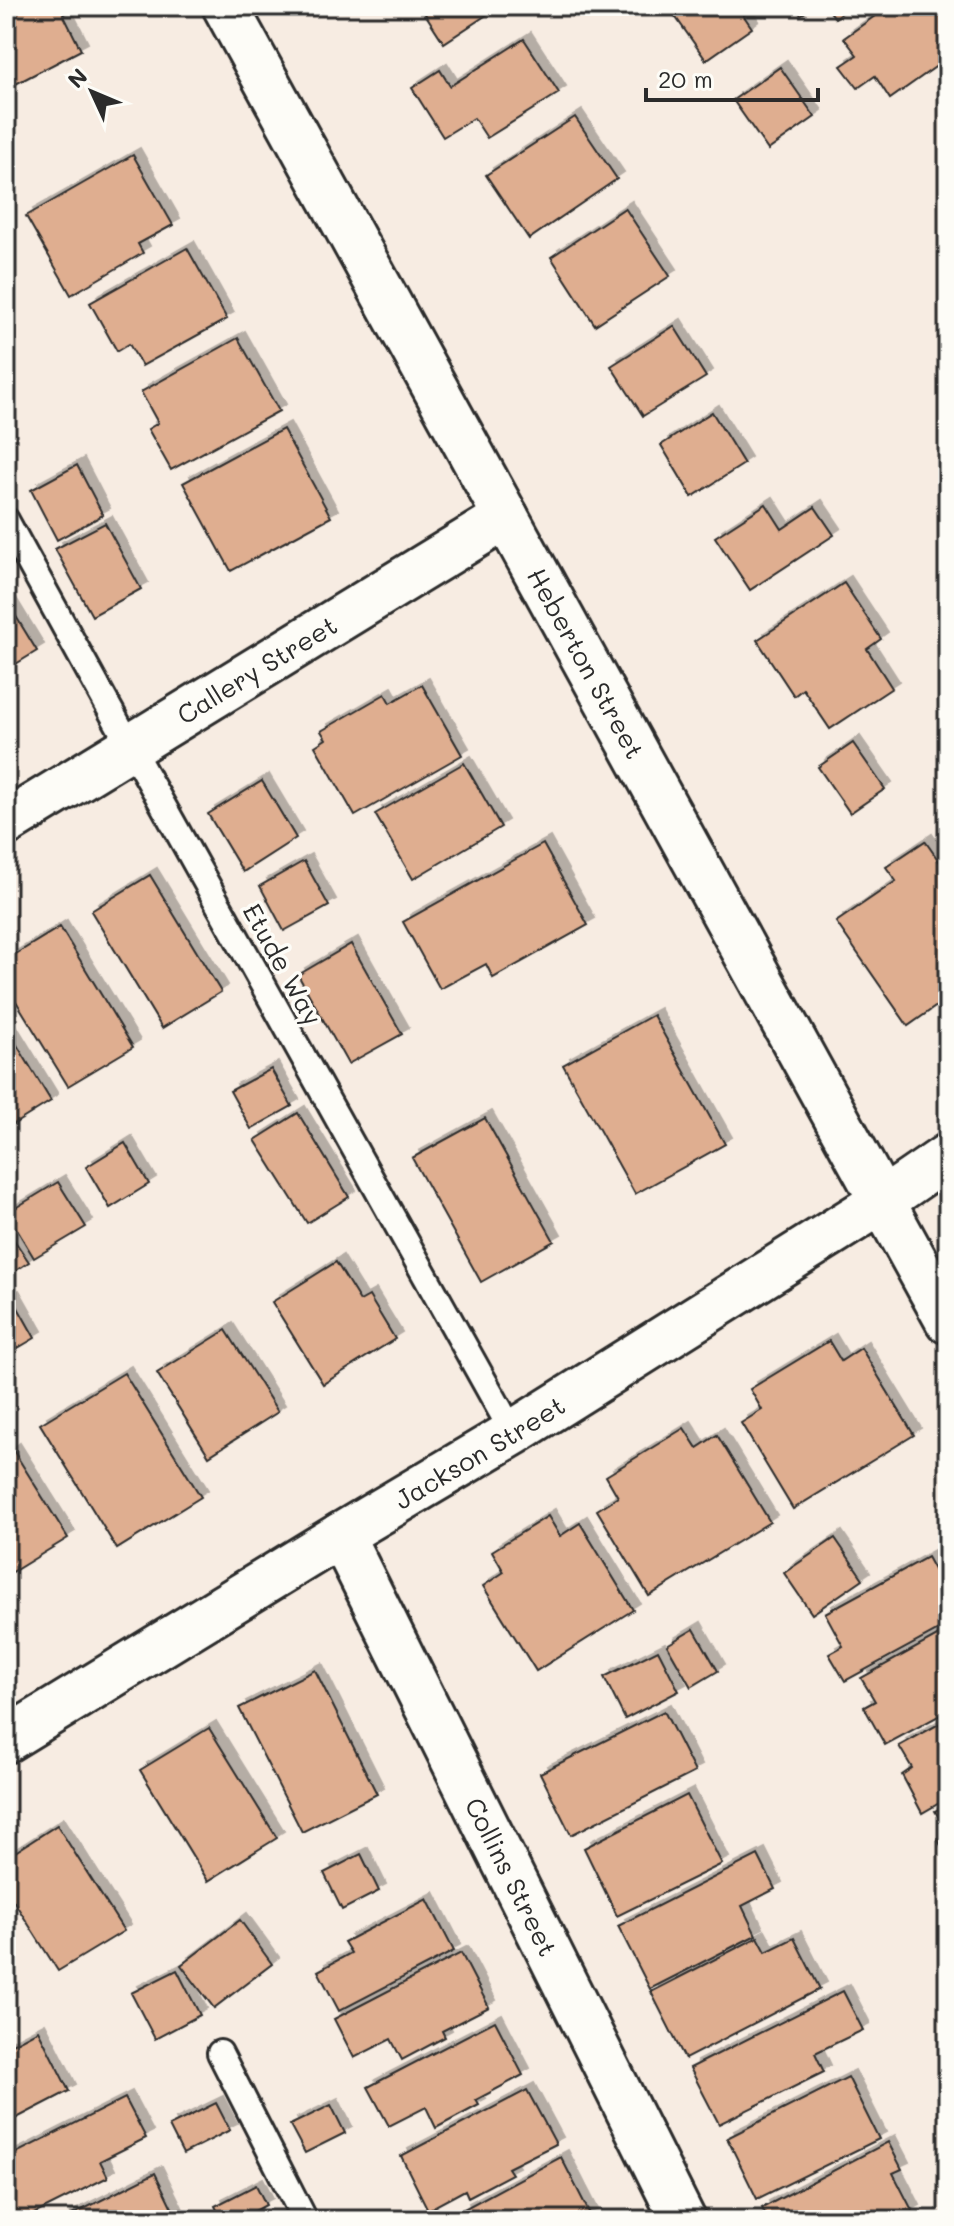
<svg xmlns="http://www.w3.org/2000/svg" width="954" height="2226" font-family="Mali,sans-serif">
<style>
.building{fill:#dfae90;stroke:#2b2b2b;stroke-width:2;filter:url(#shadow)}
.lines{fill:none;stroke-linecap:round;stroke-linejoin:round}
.service-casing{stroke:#2b2b2b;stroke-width:30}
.minor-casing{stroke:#2b2b2b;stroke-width:50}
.service{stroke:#fdfcf7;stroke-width:24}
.minor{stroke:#fdfcf7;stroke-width:44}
.labels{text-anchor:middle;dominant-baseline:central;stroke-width:7;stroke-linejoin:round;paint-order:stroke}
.street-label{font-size:26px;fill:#2b2b2b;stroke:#fdfcf7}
</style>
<defs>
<filter id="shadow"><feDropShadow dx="7" dy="-7" stdDeviation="0" flood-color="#0004"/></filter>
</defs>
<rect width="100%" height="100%" fill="#f7ece2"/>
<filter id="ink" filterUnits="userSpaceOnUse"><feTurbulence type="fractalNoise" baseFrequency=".0125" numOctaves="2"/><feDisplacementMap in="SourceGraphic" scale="16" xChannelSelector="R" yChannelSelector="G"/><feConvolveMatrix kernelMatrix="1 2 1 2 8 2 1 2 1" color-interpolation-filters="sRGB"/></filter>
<g filter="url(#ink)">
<g class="building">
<path d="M6 6H78L63 14 81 50 6 89Z"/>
<path d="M420 6H500L444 43Z"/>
<path d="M681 6H737L752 28 706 60 672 12Z"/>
<path d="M794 6H815L801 15Z"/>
<path d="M826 6H851L835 18Z"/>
<path d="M889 6H948V58L890 99 875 76 858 88 841 66 857 55 844 38Z"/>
<path d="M524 39 559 93 487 138 474 118 443 137 412 88 440 70 450 86Z"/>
<path d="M780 67 815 117 768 150 733 100Z"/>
<path d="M575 117 617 179 529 239 486 175Z"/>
<path d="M133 155 173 225 138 244 143 253 71 295 26 216Z"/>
<path d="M948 206V235L943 234Z"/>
<path d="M625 208 670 276 595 325 551 257Z"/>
<path d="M187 248 227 319 142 366 129 344 117 351 90 303Z"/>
<path d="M674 326 706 377 643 416 611 366Z"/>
<path d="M238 338 279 411 171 470 148 429 158 423 141 392Z"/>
<path d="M712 412 744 464 692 497 661 445Z"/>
<path d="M283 429 331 517 231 571 183 483Z"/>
<path d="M77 465 103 515 57 540 31 490Z"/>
<path d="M766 504 782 529 815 507 834 535 750 590 715 537Z"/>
<path d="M105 523 141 589 92 616 55 549Z"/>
<path d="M844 583 881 639 867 649 892 688 830 729 803 689 794 696 757 640Z"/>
<path d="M6 600 37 651 6 670Z"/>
<path d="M422 685 462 755 355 816 315 746 326 739 321 731 385 694 390 703Z"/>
<path d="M853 743 885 789 850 813 818 767Z"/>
<path d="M464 763 501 827 413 879 375 814Z"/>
<path d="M262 781 296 838 243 872 208 814Z"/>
<path d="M925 841 948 874V998L908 1026 836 922 896 881 886 867Z"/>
<path d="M543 844 588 925 493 978 486 964 440 989 403 922Z"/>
<path d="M304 861 329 906 284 931 260 886Z"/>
<path d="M150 875 221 992 162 1028 91 911Z"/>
<path d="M60 927 133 1047 68 1086 6 985V960Z"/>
<path d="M351 944 402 1034 348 1064 298 975Z"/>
<path d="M653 1015 725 1144 635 1194 563 1065Z"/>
<path d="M6 1027 51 1101 6 1129Z"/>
<path d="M271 1069 292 1106 251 1129 230 1091Z"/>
<path d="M298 1113 349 1197 307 1223 255 1140Z"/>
<path d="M485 1118 554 1241 481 1282 412 1158Z"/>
<path d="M125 1143 149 1184 110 1208 86 1167Z"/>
<path d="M58 1182 86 1227 34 1258 7 1213Z"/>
<path d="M6 1228 29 1262 6 1277Z"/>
<path d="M336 1262 360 1301 369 1296 395 1339 323 1384 272 1302Z"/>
<path d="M12 1297 35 1338 6 1355V1300Z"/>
<path d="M226 1330 278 1412 209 1456 157 1373Z"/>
<path d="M829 1341 841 1361 861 1348 914 1435 793 1509 741 1423 762 1410 750 1389Z"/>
<path d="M124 1373 201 1497 117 1549 40 1424Z"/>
<path d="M684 1428 697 1448 717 1435 770 1522 649 1596 597 1510 618 1497 606 1476Z"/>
<path d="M13 1450 68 1538 6 1576V1455Z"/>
<path d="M548 1516 560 1536 580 1523 633 1610 536 1671 483 1586 504 1572 492 1551Z"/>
<path d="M835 1538 863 1579 812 1614 784 1573Z"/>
<path d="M927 1557 948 1595V1625L845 1681 829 1654 843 1646 825 1613Z"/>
<path d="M694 1629 718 1671 691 1687 667 1645Z"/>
<path d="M948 1630V1711L885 1745 864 1707 875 1701 861 1678Z"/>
<path d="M658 1650 679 1691 625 1719 604 1677Z"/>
<path d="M315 1670 377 1794 302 1832 239 1708Z"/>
<path d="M664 1711 695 1772 571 1835 540 1773Z"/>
<path d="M948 1719V1798L922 1813 902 1775 912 1768 899 1746Z"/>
<path d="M209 1728 277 1838 208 1881 140 1770Z"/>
<path d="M687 1795 722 1864 617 1916 584 1848Z"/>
<path d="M948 1804V1833L935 1811Z"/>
<path d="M57 1825 124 1931 58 1971 6 1889V1858Z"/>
<path d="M948 1835V1859L938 1840Z"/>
<path d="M361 1854 379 1891 342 1910 324 1873Z"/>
<path d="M758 1855 775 1889 742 1906 756 1935 650 1989 618 1926Z"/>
<path d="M427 1899 454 1951 339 2011 318 1971 351 1953 344 1942Z"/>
<path d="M240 1920 272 1964 214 2008 181 1965Z"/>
<path d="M758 1937 766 1952 794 1938 820 1989 685 2059 651 1992Z"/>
<path d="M461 1953 489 2007 442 2031 445 2037 402 2060 391 2039 354 2058 334 2019Z"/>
<path d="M177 1970 200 2015 155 2039 131 1993Z"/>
<path d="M843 1991 863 2030 815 2053 824 2072 719 2124 690 2068Z"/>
<path d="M495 2021 523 2075 476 2100 479 2105 436 2128 426 2107 389 2126 368 2087Z"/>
<path d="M38 2030 69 2091 9 2122 6 2115V2047Z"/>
<path d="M848 2077 879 2139 757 2199 727 2138Z"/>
<path d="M527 2090 556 2144 508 2168 512 2174 468 2197 465 2190 428 2210 401 2156Z"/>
<path d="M125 2098 146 2138 100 2161 108 2177 22 2220 17 2212 6 2217V2158Z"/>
<path d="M216 2103 230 2130 183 2154 169 2126Z"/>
<path d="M331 2105 345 2133 305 2153 290 2125Z"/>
<path d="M888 2142 902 2169 893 2173 913 2212 898 2220H768L762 2208Z"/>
<path d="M561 2157 591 2216 582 2220H466L462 2210Z"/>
<path d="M155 2173 176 2216 169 2220H62Z"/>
<path d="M256 2185 266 2205 238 2220H222L215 2206Z"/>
</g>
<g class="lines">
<g class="service-casing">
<g id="service">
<path d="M6 520 131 748 513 1433"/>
<path d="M220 2053 305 2220"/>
</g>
</g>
<g class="minor-casing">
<g id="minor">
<path id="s1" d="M225 6 948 1321"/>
<path id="s2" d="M6 823 506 517"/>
<path id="s3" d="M341 1535 683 2220"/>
<path id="s4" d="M6 1740 341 1535 513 1433 881 1202 948 1156"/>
</g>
</g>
<use href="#service" class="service"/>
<use href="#minor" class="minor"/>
</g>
</g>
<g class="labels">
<g class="street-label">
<text stroke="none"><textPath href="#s1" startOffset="750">Heberton Street</textPath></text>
<text stroke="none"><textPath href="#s2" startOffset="294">Callery Street</textPath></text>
<text transform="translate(283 964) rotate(61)">Etude Way</text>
<text stroke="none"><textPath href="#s4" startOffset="554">Jackson Street</textPath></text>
<text stroke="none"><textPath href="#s3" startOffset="382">Collins Street</textPath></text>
</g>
</g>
<rect width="954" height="2226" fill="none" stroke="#fdfcf7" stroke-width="32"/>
<rect x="16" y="16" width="922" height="2194" fill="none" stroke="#2b2b2b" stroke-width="3" filter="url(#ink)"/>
<g transform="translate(92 92) rotate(314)" stroke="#fdfcf7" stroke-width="6" paint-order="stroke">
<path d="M0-6L14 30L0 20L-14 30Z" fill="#2b2b2b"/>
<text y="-12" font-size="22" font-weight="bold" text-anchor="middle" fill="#2b2b2b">N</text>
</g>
<path d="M646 88v12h172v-12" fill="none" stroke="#2b2b2b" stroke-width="4"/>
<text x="658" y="88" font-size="24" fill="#2b2b2b" stroke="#fdfcf7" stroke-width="6" paint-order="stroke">20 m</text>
</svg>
